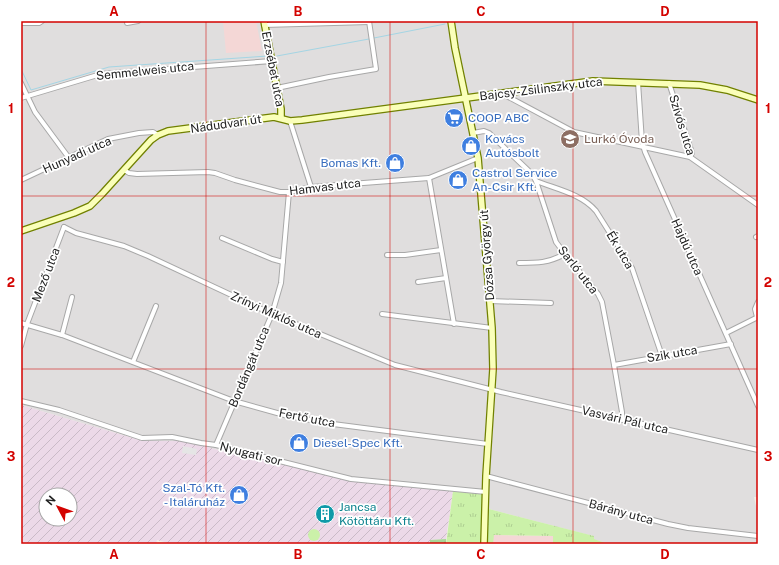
<svg xmlns="http://www.w3.org/2000/svg" width="779" height="565" font-family="'Public Sans',sans-serif">
<style>
.residential{fill:#e0dede}
.commercial{fill:#f4d7d6}
.industrial{fill:url(#industrial-furrows);fill-rule:evenodd}
.grass{fill:url(#grass-tufts)}
.forest{fill:url(#forest-firs)}
.parking{fill:#e5e5e5}
.lines{fill:none;stroke-linecap:round;stroke-linejoin:round}
.stream{stroke:#a4d5e4;stroke-width:1}
.street-casing{stroke:#a8a8a8;stroke-width:6}
.secondary-casing{stroke:#718100;stroke-width:8}
.street{stroke:#fff;stroke-width:4}
.secondary{stroke:#faffb9;stroke-width:5.5}
.grid{fill:none;stroke:#d30300;stroke-width:1;stroke-opacity:0.55}
.labels{text-anchor:middle;dominant-baseline:central;stroke-width:3.5;stroke-linejoin:round;paint-order:stroke}
.street-label{font-size:12px;fill:#212121;stroke:#fff}
.shop-label{font-size:12px;fill:#366cbe;stroke:#fff;text-anchor:start}
.education-label{font-size:12px;fill:#785e54;stroke:#fff;text-anchor:start}
.culture-label{font-size:12px;fill:#0d838f;stroke:#fff;text-anchor:start}
.neatline{fill:none;stroke:#d30300;stroke-width:1.5}
.grid-label{font-size:13px;text-anchor:middle;font-weight:bold;fill:#d30300}
</style>
<defs>
<pattern id="industrial-furrows" width="10" height="10" patternUnits="userSpaceOnUse"><rect width="10" height="10" fill="#ecd9e8"/><path d="M-1 1l2-2M0 10L10 0M9 11l2-2" fill="none" stroke="#cabac7"/></pattern>
<pattern id="grass-tufts" width="24" height="20" patternUnits="userSpaceOnUse"><rect width="24" height="20" fill="#cbf1a9"/><path d="M3 7l-1-3M5 7V3M7 7l1-3M15 17l-1-3M17 17v-4M19 17l1-3" fill="none" stroke="#aece91"/></pattern>
<pattern id="forest-firs" width="22" height="20" patternUnits="userSpaceOnUse"><rect width="22" height="20" fill="#a9d698"/><path d="M5 1l3.5 6h-7zM16 11l3.5 6h-7z" fill="#91b783"/></pattern>
</defs>
<rect width="100%" height="100%" fill="#f3efe7"/>
<path class="residential" d="M21 21H758V497H754L758 515V544H608L593 539V536L489 509V495L358 481 214 449 200 444 163 441H143L21 405Z"/>
<g class="commercial">
<path d="M223 21H256L262 51 226 53Z"/>
<path d="M493 535 553 536V544H493Z"/>
</g>
<path class="industrial" d="M21 405 143 441H183L200 444 214 449 358 481 453 491 446 539 430 540V544H172L157 540 156 544H21ZM46 495H70V519H46Z"/>
<g class="grass">
<path d="M453 491 489 495V509L594 536V539L608 544H553V536L494 535 493 544H446Z"/>
<circle cx="314" cy="535" r="6"/>
</g>
<path class="forest" d="M446 539V544H430V540Z"/>
<path class="parking" d="M183 446 197 449 196 455 182 453Z"/>
<g class="lines">
<g class="stream">
<path d="M456 22 464 21"/>
<path d="M374 38 445 24"/>
<path d="M277 56 369 39"/>
<path d="M21 69 31 90 109 67 268 56"/>
</g>
<g class="street-casing">
<g id="street">
<path d="M21 23H39L42 21"/>
<path d="M127 23 138 21"/>
<path d="M264 25 369 22"/>
<path d="M638 82 642 142 645 152 758 406"/>
<path d="M21 83 35 112 69 158"/>
<path d="M669 83 692 153 690 157"/>
<path d="M277 88 329 77 376 69 369 21"/>
<path d="M503 94 574 132 690 157 758 205"/>
<path d="M21 98 101 74 272 61"/>
<path d="M290 121 311 187"/>
<path d="M473 133 484 131 489 133 532 174 536 181 556 242 565 254 598 294 602 302 614 365 622 412V420"/>
<path d="M124 170 129 173 137 174 208 172 215 173 235 180 280 192H289L311 187 429 178 478 158"/>
<path d="M429 178 454 324"/>
<path d="M21 180 108 139 139 133 153 132 158 135"/>
<path d="M536 181C556 189 582 194 596 211L632 268 662 356"/>
<path d="M64 227 76 233 124 246 148 256 272 314 395 365 501 392 758 450"/>
<path d="M756 237 758 236"/>
<path d="M222 238 272 259 283 262"/>
<path d="M387 255H405L441 250"/>
<path d="M519 263C538 263 548 263 565 254"/>
<path d="M418 282 446 278"/>
<path d="M490 301 551 303"/>
<path d="M382 314 492 328"/>
<path d="M757 317 755 309 758 302"/>
<path d="M21 323 62 335 234 401 288 416 333 424 488 444"/>
<path d="M726 333 758 317"/>
<path d="M62 335 72 297"/>
<path d="M21 346 27 324 64 227"/>
<path d="M133 362 156 306"/>
<path d="M614 365 731 344"/>
<path d="M21 401 59 410 142 438 172 437 201 443 216 445 351 479 486 492"/>
<path d="M216 445 272 314 281 283 289 192"/>
<path d="M486 476 668 524 688 528 758 536"/>
</g>
</g>
<g class="secondary-casing">
<g id="secondary">
<path d="M264 21 281 109V118"/>
<path d="M451 21 455 48 478 158 492 328 493 369 486 476 484 544"/>
<path d="M21 231 74 213 90 206 102 194 151 140 158 135 168 131 274 117 290 121 302 120 593 81 700 85 727 90 758 100"/>
</g>
</g>
<use href="#street" class="street"/>
<use href="#secondary" class="secondary"/>
</g>
<path class="grid" d="M206 21V544M390 21V544M573 21V544M21 196H758M21 369H758"/>
<defs>
<g id="supermarket-disc" transform="scale(1)"><circle r="9.5" fill="#3f7fe0" stroke="#fff"/><path d="M-6-5.5h2.5l.6 2H6L4.5 2H-2.5L-4.4-4H-6ZM-1.5 3.2a1.3 1.3 0 1 0 .1 0ZM3 3.2a1.3 1.3 0 1 0 .1 0Z" fill="#fff"/></g>
<g id="school-disc" transform="scale(1)"><circle r="9.5" fill="#8d6e63" stroke="#fff"/><path d="M0-5L7-2L0 1L-7-2ZM-4 1L0 2.5L4 1V4Q0 6-4 4Z" fill="#fff"/></g>
<g id="shop-disc" transform="scale(1)"><circle r="9.5" fill="#3f7fe0" stroke="#fff"/><path d="M-5-2.5h2.3a2.7 3.5 0 0 1 5.4 0H5L5.5 6h-11ZM-1.5-2.5h3a1.5 2.3 0 0 0-3 0Z" fill="#fff"/></g>
<g id="building-disc" transform="scale(1)"><circle r="9.5" fill="#0f9aa8" stroke="#fff"/><path d="M-4-6H4V6H1V3H-1V6H-4ZM-2.5-4.3h1.7v1.8h-1.7ZM.8-4.3h1.7v1.8H.8ZM-2.5-1h1.7V.8h-1.7ZM.8-1h1.7V.8H.8Z" fill="#fff"/></g>
</defs>
<g fill-rule="evenodd">
<use href="#supermarket-disc" x="454" y="118"/>
<use href="#school-disc" x="570" y="139"/>
<use href="#shop-disc" x="471" y="146"/>
<use href="#shop-disc" x="395" y="163"/>
<use href="#shop-disc" x="458" y="180"/>
<use href="#shop-disc" x="299" y="443"/>
<use href="#shop-disc" x="239" y="495"/>
<use href="#building-disc" x="325" y="514"/>
</g>
<g class="labels">
<g class="street-label">
<text transform="translate(273 69) rotate(79)">Erzsébet utca</text>
<text transform="translate(145 71) rotate(-6)">Semmelweis utca</text>
<text transform="translate(541 89) rotate(-7)">Bajcsy-Zsilinszky utca</text>
<text transform="translate(226 124) rotate(-8)">Nádudvari út</text>
<text transform="translate(682 125) rotate(73)">Szívós utca</text>
<text transform="translate(77 155) rotate(-24)">Hunyadi utca</text>
<text transform="translate(325 187) rotate(-7)">Hamvas utca</text>
<text transform="translate(687 247) rotate(66)">Hajdú utca</text>
<text transform="translate(620 250) rotate(59)">Ék utca</text>
<text transform="translate(487 255) rotate(-94)">Dózsa György út</text>
<text transform="translate(578 270) rotate(52)">Sarló utca</text>
<text transform="translate(46 275) rotate(-69)">Mező utca</text>
<text transform="translate(276 315) rotate(24)">Zrínyi Miklós utca</text>
<text transform="translate(672 354) rotate(-10)">Szik utca</text>
<text transform="translate(249 367) rotate(-67)">Bordángát utca</text>
<text transform="translate(307 418) rotate(11)">Fertő utca</text>
<text transform="translate(625 420) rotate(13)">Vasvári Pál utca</text>
<text transform="translate(251 454) rotate(14)">Nyugati sor</text>
<text transform="translate(621 512) rotate(15)">Bárány utca</text>
</g>
<g class="shop-label">
<text x="468" y="118">COOP ABC</text>
<text x="485" y="139">Kovács<tspan x="485" dy="14">Autósbolt</tspan></text>
<text x="381" y="163" text-anchor="end">Bomas Kft.</text>
<text x="472" y="173">Castrol Service<tspan x="472" dy="14">An-Csir Kft.</tspan></text>
<text x="313" y="443">Diesel-Spec Kft.</text>
<text x="225" y="488" text-anchor="end">Szal-Tó Kft.<tspan x="225" dy="14">- Italáruház</tspan></text>
</g>
<g class="education-label">
<text x="584" y="139">Lurkó Óvoda</text>
</g>
<g class="culture-label">
<text x="339" y="507">Jancsa<tspan x="339" dy="14">Kötöttáru Kft.</tspan></text>
</g>
</g>
<rect width="779" height="565" fill="none" stroke="#ffffff" stroke-width="44"/>
<g transform="translate(58 507) rotate(311)"><circle r="19" fill="#ffffff" stroke="#a6a6a6"/>
<path d="M0-3L7 15L0 10L-7 15Z" fill="#d30300"/>
<text y="-6" font-size="11" font-weight="bold" text-anchor="middle" fill="#212121">N</text>
</g>
<rect x="22" y="22" width="735" height="521" class="neatline"/>
<g class="grid-label">
<text x="114" y="16">A</text>
<text x="298" y="16">B</text>
<text x="481" y="16">C</text>
<text x="665" y="16">D</text>
<text x="11" y="113">1</text>
<text x="768" y="113">1</text>
<text x="11" y="287">2</text>
<text x="768" y="287">2</text>
<text x="11" y="461">3</text>
<text x="768" y="461">3</text>
<text x="114" y="559">A</text>
<text x="298" y="559">B</text>
<text x="481" y="559">C</text>
<text x="665" y="559">D</text>
</g>
</svg>
